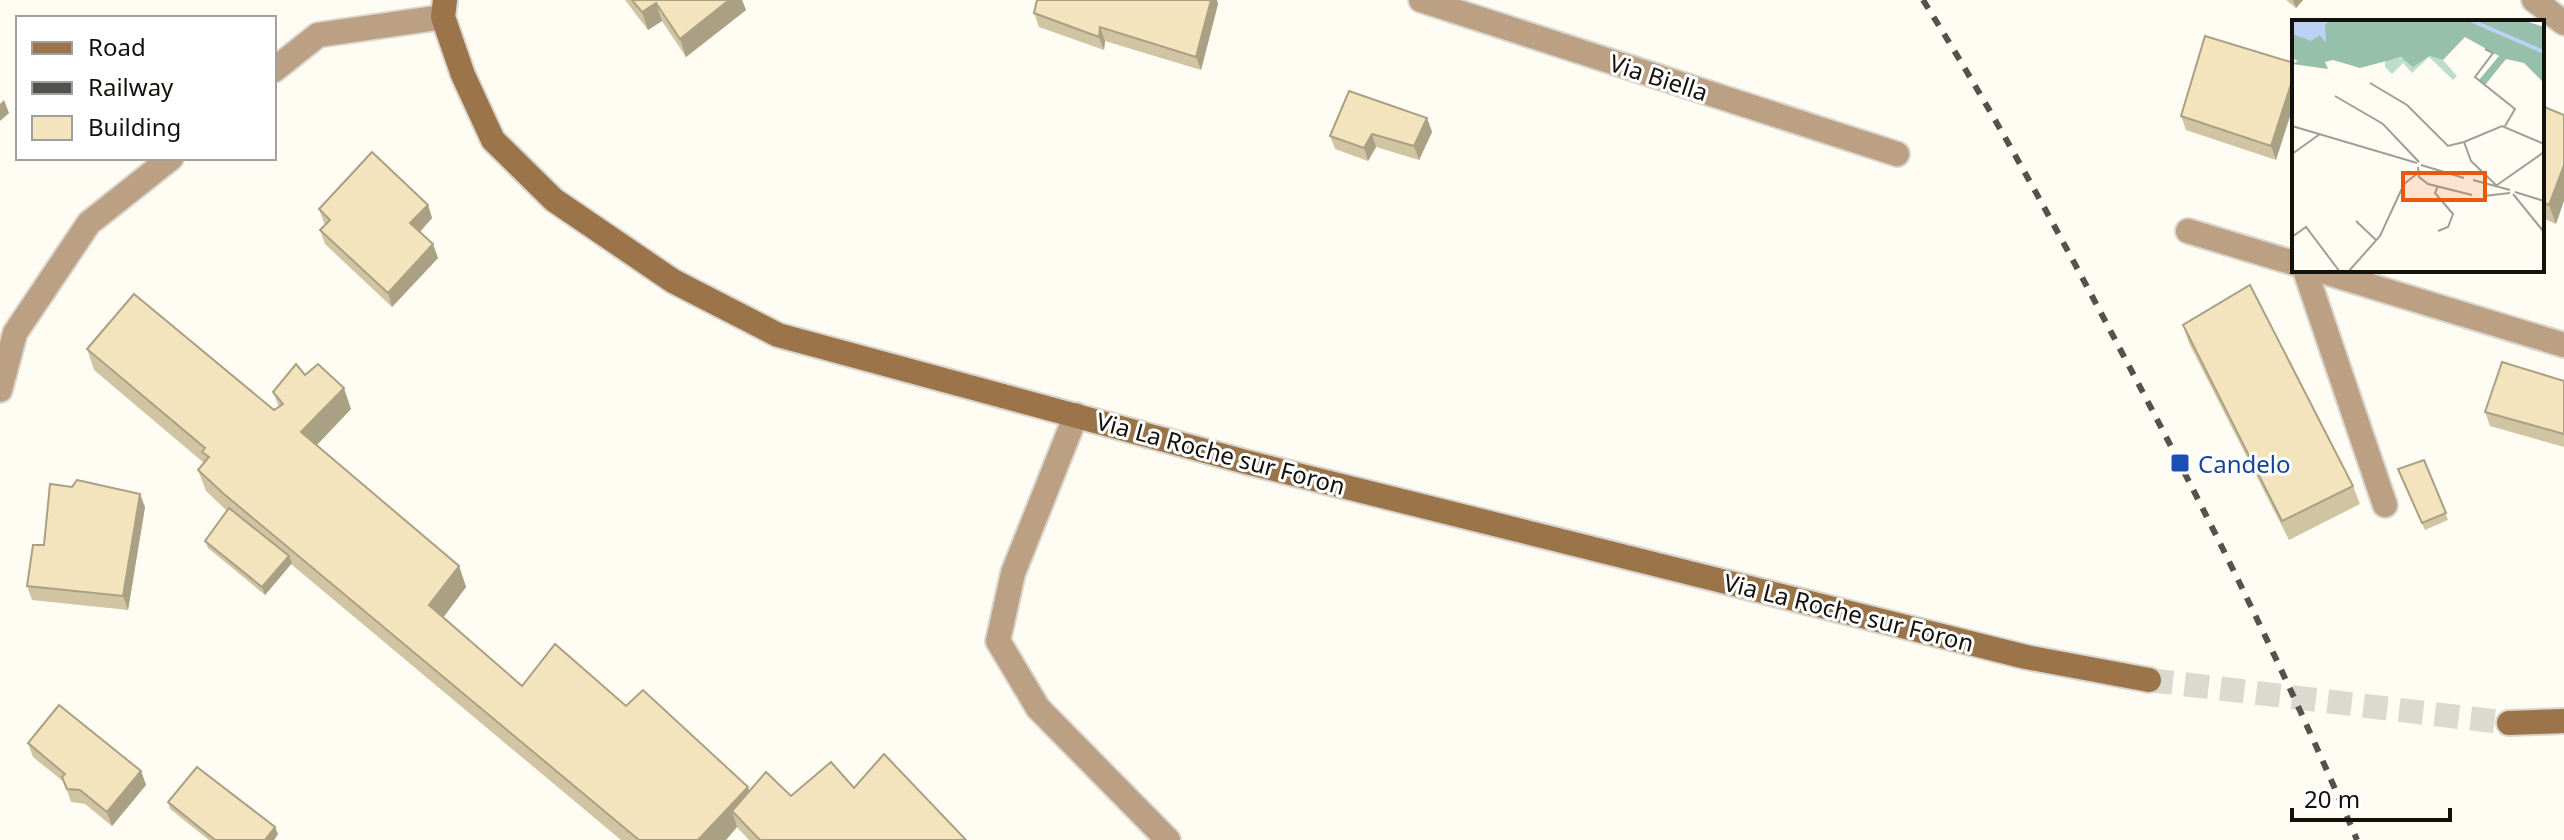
<svg xmlns="http://www.w3.org/2000/svg" width="2564" height="840" font-family="'Noto Sans',sans-serif">
<style>
.lines{fill:none;stroke-linecap:round;stroke-linejoin:round}
.secondary-tunnel{stroke:#dcd9d0;stroke-width:24;stroke-dasharray:24 12;stroke-linecap:butt}
.street-casing{stroke:#d9d6ce;stroke-width:28}
.secondary-casing{stroke:#d9d6ce;stroke-width:28}
.street{stroke:#bca084;stroke-width:24}
.secondary{stroke:#9c7449;stroke-width:24}
.rail{stroke:#54524c;stroke-width:6;stroke-dasharray:10 10;stroke-linecap:butt}
.wall{fill:#d1c4a3}
.shaded-wall{fill:#aaa084}
.building{fill:#f3e4bd;stroke:#aaa084;stroke-width:2}
.transit-dot{fill:#1a4fb4;stroke:#fff;stroke-width:3}
.labels{text-anchor:middle;dominant-baseline:central;stroke-width:6;stroke-linejoin:round;paint-order:stroke}
.street-label{font-size:24px;fill:#13110c;stroke:#fff}
.transit-label{font-size:24px;fill:#164399;stroke:#fff;text-anchor:start}
.inset-river{fill:none;stroke:#bcd1f4;stroke-width:4}
.inset-road{fill:none;stroke:#a19e97;stroke-width:2}
.view{fill:#e8590c;fill-opacity:0.15;stroke:#e8590c;stroke-width:4}
.inset-edge{fill:none;stroke:#13110c;stroke-width:4}
</style>
<rect width="100%" height="100%" fill="#fffcf3"/>
<g class="lines">
<path class="secondary-tunnel" d="M2149 680 2509 723"/>
<g class="street-casing">
<g id="street">
<path d="M1421 0 1897 154"/>
<path d="M2534 0 2564 23"/>
<path d="M274 70 318 35 443 17"/>
<path d="M2188 231 2294 263"/>
<path d="M2305 270 2385 505"/>
<path d="M2318 270 2564 345"/>
<path d="M0 390 15 333 89 223 171 158"/>
<path d="M1076 415 1013 573 998 641 1038 708 1168 840"/>
</g>
</g>
<g class="secondary-casing">
<g id="secondary">
<path d="M445 0 443 17 463 75 493 140 554 200 673 281 778 335 1246 462 2026 657 2149 680"/>
<path d="M2509 723 2564 721"/>
</g>
</g>
<use href="#street" class="street"/>
<use href="#secondary" class="secondary"/>
<path class="rail" d="M1923 0C1994 113 2058 231 2120 349 2205 509 2286 672 2357 840"/>
</g>
<g class="wall">
<path d="M625 0H742L746 10 686 57 662 21 648 30Z"/>
<path d="M2286 0H2303L2296 8Z"/>
<path d="M1218 4 1201 70 1105 41 1104 50 1039 27 1034 13Z"/>
<path d="M2294 63 2276 160 2186 130 2181 116Z"/>
<path d="M2542 106 2556 224 2542 218Z"/>
<path d="M1427 118 1432 132 1419 160 1376 147 1368 161 1335 149 1330 136Z"/>
<path d="M428 205 432 218 420 232 438 258 392 307 325 244 320 230 326 225 324 223 319 209Z"/>
<path d="M2183 325 2353 486 2360 504 2289 540 2189 343Z"/>
<path d="M87 349 274 410 279 407 273 392 305 375 351 409 317 445 459 566 466 587 443 617 522 686 626 706 749 791 791 796 854 788 966 840H749L737 827 726 840H621L291 564 265 595 208 548 205 541 227 511 206 491 198 470 204 463 94 370Z"/>
<path d="M2564 381V447L2490 426 2485 412Z"/>
<path d="M2424 460 2448 520 2425 530 2401 477Z"/>
<path d="M145 507 128 610 32 600 27 586 44 545Z"/>
<path d="M28 743 141 771 146 785 112 826 85 804 71 802 64 782 33 757Z"/>
<path d="M168 802 278 834 274 840H209L170 809Z"/>
</g>
<g class="shaded-wall">
<path d="M729 0H742L746 10 686 57 680 39Z"/>
<path d="M1211 0H1217L1218 4 1201 70 1196 57Z"/>
<path d="M2293 0H2303L2296 8Z"/>
<path d="M656 3 662 21 648 30 642 12Z"/>
<path d="M1100 27 1105 41 1104 50 1099 37Z"/>
<path d="M2294 75V104L2276 160 2271 146Z"/>
<path d="M4 100 9 113 0 121V104Z"/>
<path d="M1427 118 1432 132 1419 160 1414 146Z"/>
<path d="M1372 134 1376 147 1368 161 1364 148Z"/>
<path d="M2564 165V201L2556 224 2549 205Z"/>
<path d="M428 205 432 218 415 237 410 223Z"/>
<path d="M433 244 438 258 392 307 388 293Z"/>
<path d="M344 388 351 409 309 453 301 432Z"/>
<path d="M140 494 145 507 128 610 123 596Z"/>
<path d="M289 556 292 563 265 595 262 587Z"/>
<path d="M459 566 466 587 437 626 429 605Z"/>
<path d="M141 771 146 785 112 826 107 812Z"/>
<path d="M748 787 755 808 732 811 737 827 726 840H698Z"/>
<path d="M275 827 278 834 274 840H265Z"/>
</g>
<g class="building">
<path d="M632 0H729L680 39 656 3 642 12Z"/>
<path d="M1037 0H1211L1196 57 1100 27 1099 37 1034 13Z"/>
<path d="M2205 36 2294 63V75L2271 146 2181 116Z"/>
<path d="M1349 91 1427 118 1414 146 1372 134 1364 148 1330 136Z"/>
<path d="M2542 106 2564 115V165L2549 205 2542 202Z"/>
<path d="M372 152 428 205 410 223 433 244 388 293 320 230 330 220 319 209Z"/>
<path d="M2250 285 2353 486 2282 521 2183 325Z"/>
<path d="M134 294 274 410 283 404 273 392 296 364 305 375 318 364 344 388 301 432 459 566 429 605 522 686 555 644 626 706 643 690 748 787 698 840H639L224 494 198 470 209 457 202 452 205 448 87 349Z"/>
<path d="M2502 362 2564 381V434L2485 412Z"/>
<path d="M2424 460 2446 513 2422 523 2398 469Z"/>
<path d="M77 480 140 494 123 596 27 586 33 545H44L50 484 72 487Z"/>
<path d="M229 508 289 556 262 587 205 541Z"/>
<path d="M59 705 141 771 107 812 80 790 67 789 62 777 65 774 28 743Z"/>
<path d="M884 754 966 840H760L732 811 766 772 791 796 831 762 854 788Z"/>
<path d="M197 767 275 827 265 840H215L168 802Z"/>
</g>
<rect class="transit-dot" x="2170" y="453" width="20" height="20" rx="4"/>
<g class="labels">
<g class="street-label">
<text transform="translate(1659 77) rotate(18)">Via Biella</text>
<text transform="translate(1221 453) rotate(15)">Via La Roche sur Foron</text>
<text transform="translate(1849 612) rotate(14)">Via La Roche sur Foron</text>
</g>
<g class="transit-label">
<text x="2198" y="463">Candelo</text>
</g>
</g>
<g transform="translate(2292 20)">
<rect width="252" height="252" fill="#fffcf3"/>
<path d="M137 36 151 40 165 56 161 60 137 37 120 53 111 43 100 54 93 47V39Z" fill="#bddecd"/>
<path d="M38 0H230L252 7V63L232 43 214 39 193 65 187 60 207 36 173 17 151 40 137 36 121 47 109 37 68 48 41 40 33 42 36 49 0 44 6 41 0 38V14L12 17Z" fill="#96c0ab"/>
<path d="M0 0H38L33 5 34 23 28 15 19 21 0 14Z" fill="#bcd1f4"/>
<path class="inset-river" d="M178 0 252 32"/>
<path class="inset-road" d="M193 29 201 33 183 57 223 89 213 106M78 63 115 85 156 126 172 122 179 141 205 166M43 76 91 104 127 142M0 106 125 143M172 122 210 106 252 124M0 134 28 114M129 145 172 158M126 147 127 157 136 164 180 175M181 160 218 170M205 165 252 132M146 166 143 173 161 194 156 207 146 211M223 172 252 181M221 174 252 212M192 176 218 173M64 201 84 220M0 217 14 207 48 252M56 252 88 216 112 164 126 153"/>
<path class="view" d="M111 153H193V180H111Z"/>
<rect width="252" height="252" class="inset-edge"/>
</g>
<rect x="16" y="16" width="260" height="144" fill="#ffffff" stroke="#a1a09e" stroke-width="2"/>
<rect x="32" y="42" width="40" height="12" fill="#9c7449" stroke="#a1a09e" stroke-width="2"/>
<text x="88" y="56" font-size="24" fill="#13110c">Road</text>
<rect x="32" y="82" width="40" height="12" fill="#54524c" stroke="#a1a09e" stroke-width="2"/>
<text x="88" y="96" font-size="24" fill="#13110c">Railway</text>
<rect x="32" y="116" width="40" height="24" fill="#f3e4bd" stroke="#a1a09e" stroke-width="2"/>
<text x="88" y="136" font-size="24" fill="#13110c">Building</text>
<path d="M2292 808v12h158v-12" fill="none" stroke="#13110c" stroke-width="4"/>
<text x="2304" y="808" font-size="24" fill="#13110c" stroke="#ffffff" stroke-width="6" paint-order="stroke">20 m</text>
</svg>
